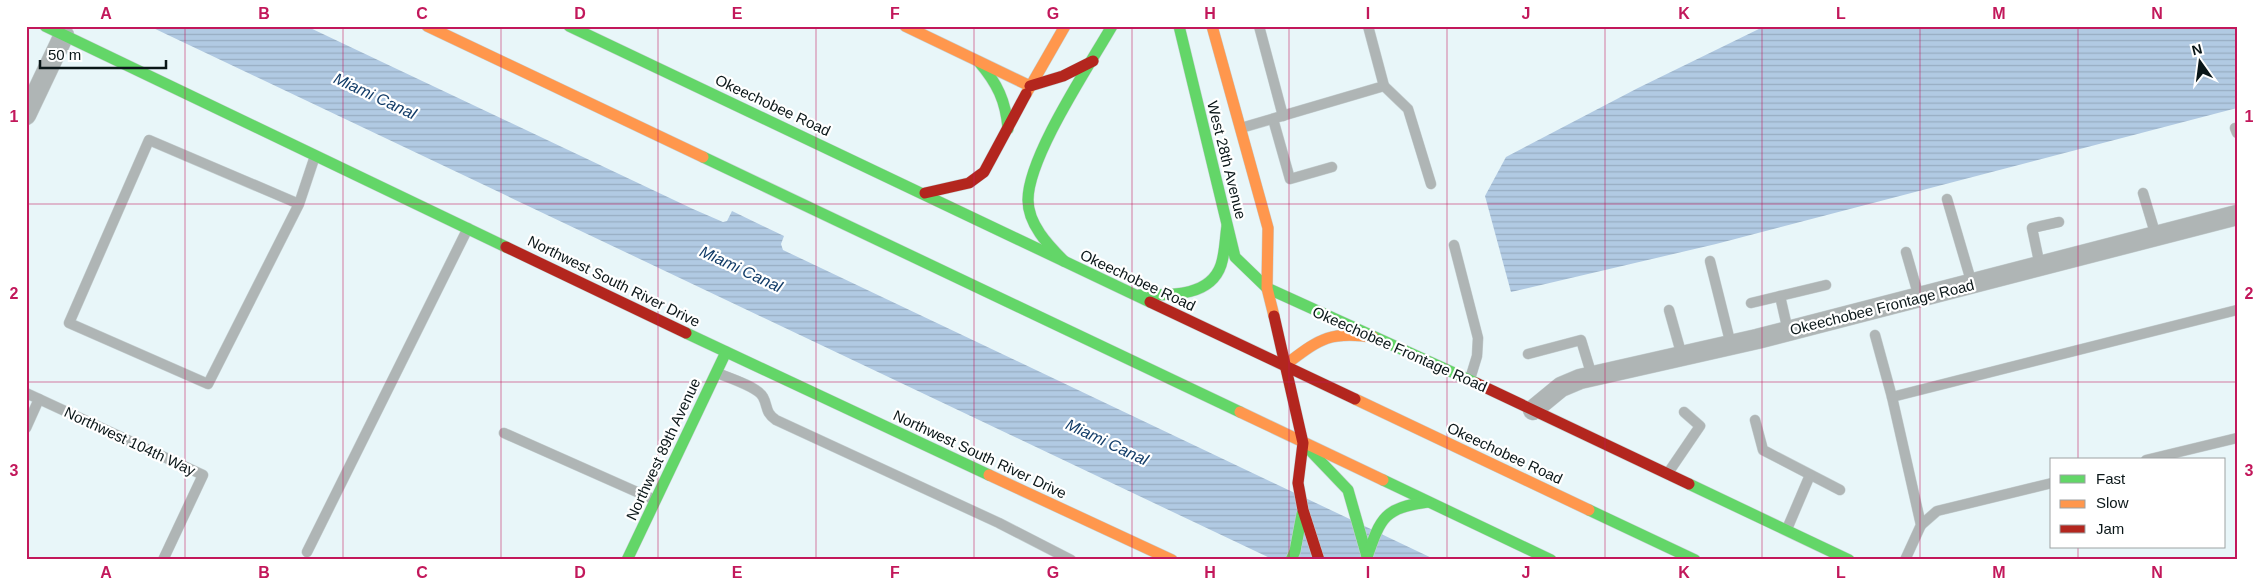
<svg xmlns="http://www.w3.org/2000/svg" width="2263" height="586" font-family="Helvetica,sans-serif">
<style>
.water{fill:url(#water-rules)}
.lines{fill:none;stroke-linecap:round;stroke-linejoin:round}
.lane-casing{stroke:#c6d1d3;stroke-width:11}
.street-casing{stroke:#c6d1d3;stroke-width:21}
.fast-casing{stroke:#c6d1d3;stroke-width:12}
.slow-casing{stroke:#c6d1d3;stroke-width:12}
.jam-casing{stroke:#c6d1d3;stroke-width:12}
.lane{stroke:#afb5b5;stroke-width:10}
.street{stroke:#afb5b5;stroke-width:20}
.fast{stroke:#63d668;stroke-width:11}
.slow{stroke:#ff974d;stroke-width:11}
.jam{stroke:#b3261e;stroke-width:11}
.grid{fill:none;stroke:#c2185b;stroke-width:1;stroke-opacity:0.55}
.labels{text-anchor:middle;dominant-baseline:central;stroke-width:4.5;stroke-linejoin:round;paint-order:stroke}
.street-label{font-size:15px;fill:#0a1618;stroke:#fff}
.water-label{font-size:16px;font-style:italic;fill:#123c68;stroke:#fff}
.neatline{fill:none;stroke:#c2185b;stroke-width:2}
.grid-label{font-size:16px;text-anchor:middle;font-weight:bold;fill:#c2185b}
</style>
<defs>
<pattern id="water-rules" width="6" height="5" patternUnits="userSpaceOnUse" patternTransform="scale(1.25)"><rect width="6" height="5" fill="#b1cae3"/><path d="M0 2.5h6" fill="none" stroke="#97adc2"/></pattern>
</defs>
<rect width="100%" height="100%" fill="#e8f6f9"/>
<g class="water">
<path d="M149 26H306L693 209 723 222 727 221 732 211 784 236 781 244 783 250 1436 560H1274Z"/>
<path d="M1765 26H2237V108L1716 244 1511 292 1485 196 1506 157 1638 88Z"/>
</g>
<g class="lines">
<g class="lane-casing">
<g id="lane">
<path d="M1259 26 1283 116"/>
<path d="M1384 86 1408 109 1431 184"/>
<path d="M1273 119 1290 179 1332 167"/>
<path d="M1241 128 1384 86 1368 26"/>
<path d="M2235 128 2237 133"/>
<path d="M2143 193 2156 236"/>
<path d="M1947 199 1972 284"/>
<path d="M299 204 149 140 69 323 208 384 299 204 315 156"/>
<path d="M1454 245 1478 338 1477 356 1470 379"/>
<path d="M1906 252 1919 297"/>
<path d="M1710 261 1731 345"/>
<path d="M2040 266 2032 228 2059 222"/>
<path d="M1751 303 1780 296"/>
<path d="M1669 310 1682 356"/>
<path d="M1788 331 1780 296 1826 285"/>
<path d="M1875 335 1892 397 1921 525 1905 560"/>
<path d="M1528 354 1581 340 1592 376"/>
<path d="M717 373C727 377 758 387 763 397 768 406 765 413 776 420L999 523 1071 560"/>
<path d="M26 393 203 475 163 560"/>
<path d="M1892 397 2237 310"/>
<path d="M1755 420 1763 450 1840 490"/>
<path d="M26 428 39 399"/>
<path d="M504 433 655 500"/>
<path d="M2146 460 2237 438"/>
<path d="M1668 473 1700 426 1684 412"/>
<path d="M1921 525 1937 511 2052 483"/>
<path d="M1787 529 1810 475"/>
<path d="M307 552 468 228"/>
</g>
</g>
<g class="street-casing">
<g id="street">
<path d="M26 115 64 35"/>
<path d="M1533 410 1561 387 1580 379 1757 339 2237 215"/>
</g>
</g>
<g class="fast-casing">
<g id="fast">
<path d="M45 26 506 247"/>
<path d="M569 26 1150 302"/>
<path d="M1179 26 1235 257 1267 288 1476 383"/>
<path d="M979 62C997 83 1006 101 1008 129"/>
<path d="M703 157 1240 412"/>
<path d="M1064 261C1048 245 1028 224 1028 200 1028 157 1089 66 1112 26"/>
<path d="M1139 295C1167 295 1210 298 1221 265 1225 253 1225 239 1227 226"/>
<path d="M686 333 989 475"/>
<path d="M1304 444 1348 490 1368 560"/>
<path d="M1383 480 1551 560"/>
<path d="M1689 484 1849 560"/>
<path d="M1589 510 1695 560"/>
<path d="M1367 557C1381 517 1384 508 1428 502"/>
<path d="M627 560 726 352"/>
<path d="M1291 560 1295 551 1302 514"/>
</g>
</g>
<g class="slow-casing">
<g id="slow">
<path d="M427 26 703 157"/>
<path d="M905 26 1030 86"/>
<path d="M1212 26 1268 228 1267 288 1274 316"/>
<path d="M1026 94 1065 26"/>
<path d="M1285 365C1320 339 1328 331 1373 337"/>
<path d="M1355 399 1589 510"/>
<path d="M1240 412 1383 480"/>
<path d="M989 475 1172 560"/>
</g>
</g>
<g class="jam-casing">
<g id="jam">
<path d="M1030 86 1063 76 1093 61"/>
<path d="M925 193 969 183 984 172 1026 94"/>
<path d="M506 247 686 333"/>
<path d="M1150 302 1355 399"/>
<path d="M1274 316 1303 443 1298 483 1303 510 1319 560"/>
<path d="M1476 383 1689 484"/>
</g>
</g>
<use href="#lane" class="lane"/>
<use href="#street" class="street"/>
<use href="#fast" class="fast"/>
<use href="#slow" class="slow"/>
<use href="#jam" class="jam"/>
</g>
<path class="grid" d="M185 26V560M343 26V560M501 26V560M658 26V560M816 26V560M974 26V560M1132 26V560M1289 26V560M1447 26V560M1605 26V560M1762 26V560M1920 26V560M2078 26V460M26 204H2237M26 382H2237M2078 547V560"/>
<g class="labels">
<g class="street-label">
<text transform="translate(773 105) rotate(25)">Okeechobee Road</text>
<text transform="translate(1227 160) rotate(76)">West 28th Avenue</text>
<text transform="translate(1138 280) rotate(25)">Okeechobee Road</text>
<text transform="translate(614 281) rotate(26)">Northwest South River Drive</text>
<text transform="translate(1882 307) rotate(-14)">Okeechobee Frontage Road</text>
<text transform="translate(1400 349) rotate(24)">Okeechobee Frontage Road</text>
<text transform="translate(130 441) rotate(25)">Northwest 104th Way</text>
<text transform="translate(663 449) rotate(-65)">Northwest 89th Avenue</text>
<text transform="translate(1505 453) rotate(25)">Okeechobee Road</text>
<text transform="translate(980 454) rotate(25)">Northwest South River Drive</text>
</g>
<g class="water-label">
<text transform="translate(375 96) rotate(25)">Miami Canal</text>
<text transform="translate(741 269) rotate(25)">Miami Canal</text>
<text transform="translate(1107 442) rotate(25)">Miami Canal</text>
</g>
</g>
<rect width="2263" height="586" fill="none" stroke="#ffffff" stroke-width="55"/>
<rect x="2050" y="458" width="175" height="90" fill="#ffffff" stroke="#9da2a3"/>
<rect x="2060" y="475" width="25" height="8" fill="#63d668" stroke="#9da2a3"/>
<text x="2096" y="484" font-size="15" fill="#0a1618">Fast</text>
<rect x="2060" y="500" width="25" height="8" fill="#ff974d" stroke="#9da2a3"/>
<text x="2096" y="508" font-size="15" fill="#0a1618">Slow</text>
<rect x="2060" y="525" width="25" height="8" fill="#b3261e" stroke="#9da2a3"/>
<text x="2096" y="534" font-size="15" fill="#0a1618">Jam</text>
<g transform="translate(2200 62) rotate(346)" stroke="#ffffff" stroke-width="4" paint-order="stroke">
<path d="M0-4L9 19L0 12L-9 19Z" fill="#0a1618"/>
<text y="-8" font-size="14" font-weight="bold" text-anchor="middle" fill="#0a1618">N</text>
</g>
<path d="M40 60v8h126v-8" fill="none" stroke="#0a1618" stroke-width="2.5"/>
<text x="48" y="60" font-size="15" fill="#0a1618" stroke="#ffffff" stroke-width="4" paint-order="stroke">50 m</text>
<rect x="28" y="28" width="2208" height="530" class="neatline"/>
<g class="grid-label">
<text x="106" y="19">A</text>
<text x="264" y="19">B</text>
<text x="422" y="19">C</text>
<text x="580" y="19">D</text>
<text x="737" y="19">E</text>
<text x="895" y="19">F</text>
<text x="1053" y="19">G</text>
<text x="1210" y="19">H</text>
<text x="1368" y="19">I</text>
<text x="1526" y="19">J</text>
<text x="1684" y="19">K</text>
<text x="1841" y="19">L</text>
<text x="1999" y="19">M</text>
<text x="2157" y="19">N</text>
<text x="14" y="122">1</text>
<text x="2249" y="122">1</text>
<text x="14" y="299">2</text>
<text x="2249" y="299">2</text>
<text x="14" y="476">3</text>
<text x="2249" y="476">3</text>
<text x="106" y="578">A</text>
<text x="264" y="578">B</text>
<text x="422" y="578">C</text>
<text x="580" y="578">D</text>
<text x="737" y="578">E</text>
<text x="895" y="578">F</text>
<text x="1053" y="578">G</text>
<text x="1210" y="578">H</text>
<text x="1368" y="578">I</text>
<text x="1526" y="578">J</text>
<text x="1684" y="578">K</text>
<text x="1841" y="578">L</text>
<text x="1999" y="578">M</text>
<text x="2157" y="578">N</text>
</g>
</svg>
